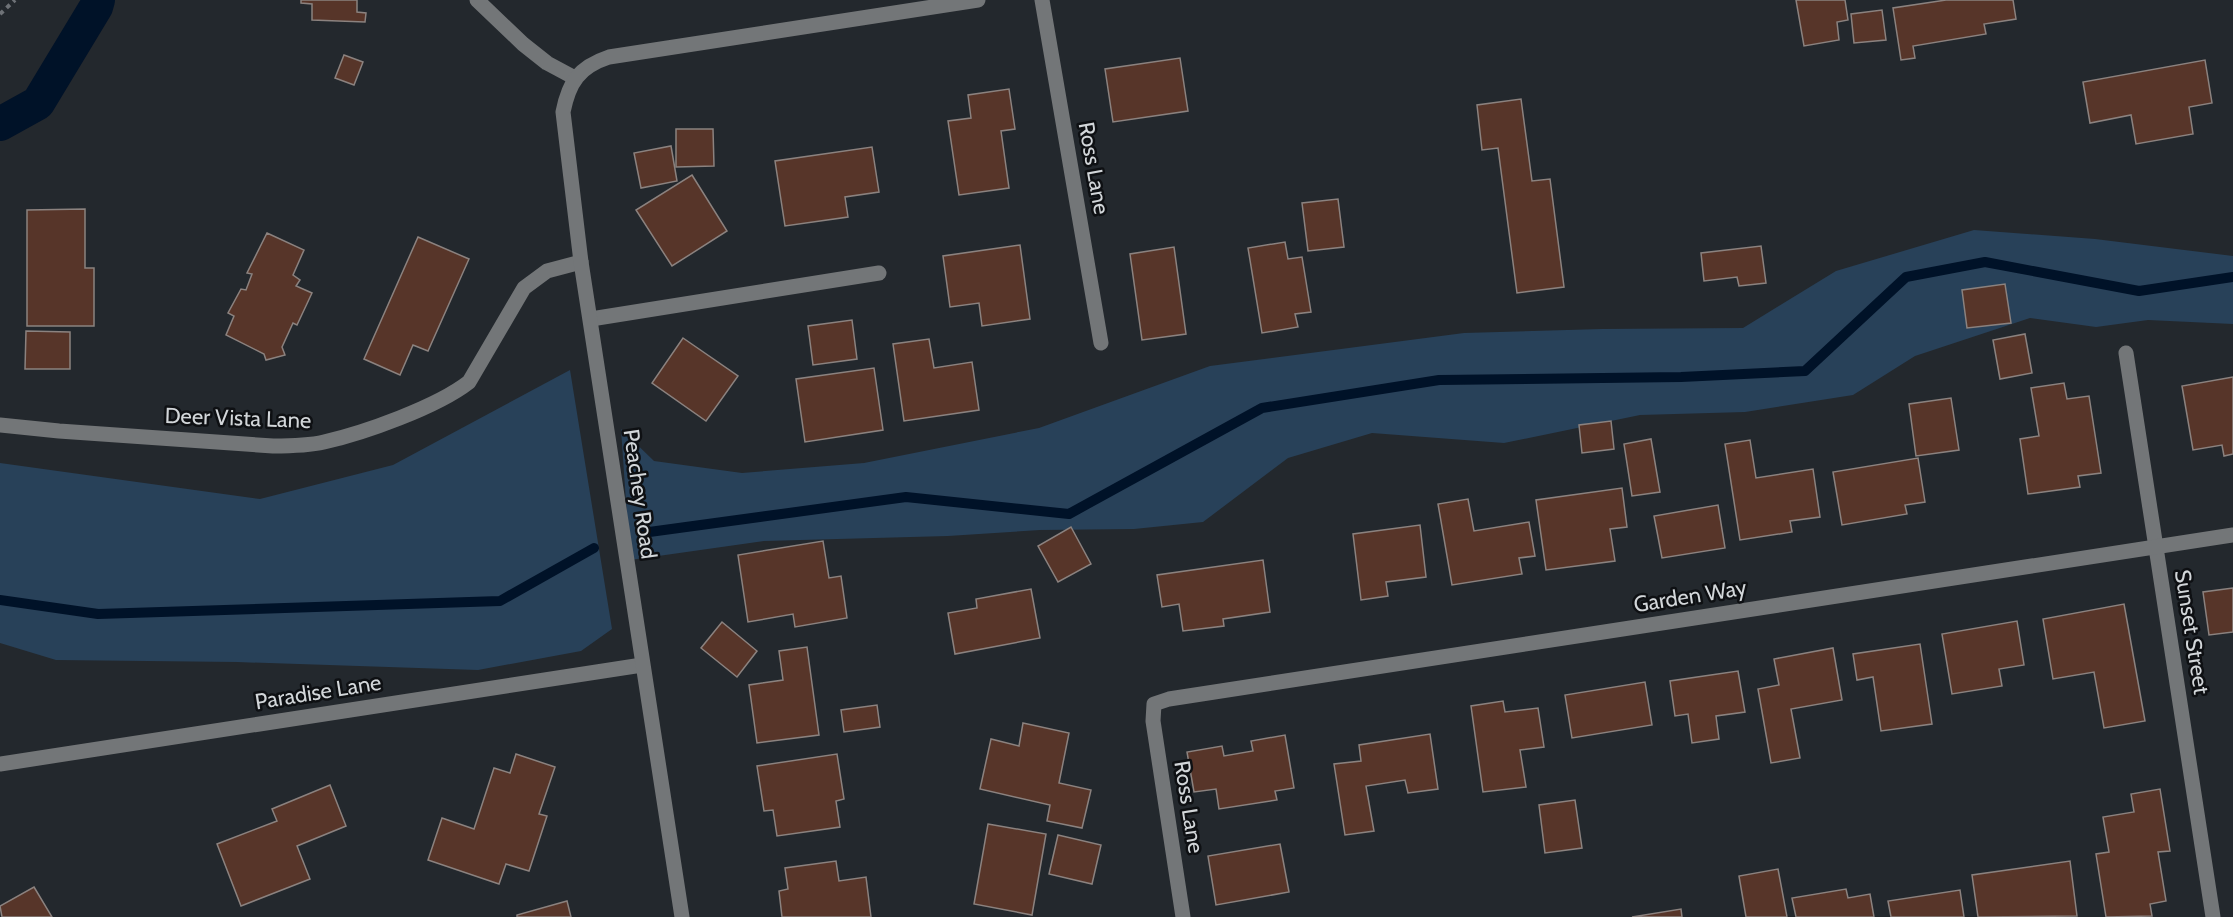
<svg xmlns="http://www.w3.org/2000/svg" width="2233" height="917" font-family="Cabin,sans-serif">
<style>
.green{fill:#284159}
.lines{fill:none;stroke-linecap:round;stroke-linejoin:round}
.stream{stroke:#001228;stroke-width:10}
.canal{stroke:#001228;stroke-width:34}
.building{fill:#573529;stroke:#8b827f;stroke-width:1.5}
.path{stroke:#6e7277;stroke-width:4;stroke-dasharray:4.5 4.5;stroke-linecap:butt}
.minor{stroke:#737678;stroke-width:15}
.labels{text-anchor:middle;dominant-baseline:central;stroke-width:5;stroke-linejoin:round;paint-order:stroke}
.street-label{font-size:22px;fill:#d2d6d9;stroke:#0e1013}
</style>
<rect width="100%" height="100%" fill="#23282d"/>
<g class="green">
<path d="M1974 230 2095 239 2233 256V324L2148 320 2096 327 2030 318 1915 356 1853 395 1745 412 1640 415 1504 443 1372 433 1288 458 1203 522 1134 529 1040 530 948 536 764 541 630 560 621 429 654 461 742 473 864 463 1039 428 1210 366 1464 333 1602 329 1743 328 1836 271Z"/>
<path d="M570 370 612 629 581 651 478 670 237 662 56 660 0 643V463L260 499 393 465Z"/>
</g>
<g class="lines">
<g class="stream">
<path d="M642 533 906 497 1069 514 1262 408 1439 380 1681 377 1805 371 1906 277 1985 262 2139 291 2233 277"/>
<path d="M0 600 98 614 500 601 594 548"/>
</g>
<path class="canal" d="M0 124 38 103 96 7 98 0"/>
</g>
<g class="building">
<path d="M301 0H357V12L366 13 365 22 312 20V4L301 3Z"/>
<path d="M1796 0H1845L1848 20 1837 22 1839 40 1804 46Z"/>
<path d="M1946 0H2013L2016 19 1984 24 1986 34 1913 46 1915 58 1901 60 1893 8Z"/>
<path d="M1882 10 1886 40 1854 43 1851 14Z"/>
<path d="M344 55 363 62 354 85 335 78Z"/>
<path d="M1180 58 1188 111 1113 122 1105 69Z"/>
<path d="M2205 60 2212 103 2189 107 2193 134 2136 144 2131 115 2090 123 2083 82Z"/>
<path d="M1009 89 1015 129 1001 131 1009 188 959 195 948 121 971 118 968 95Z"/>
<path d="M1521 99 1532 181 1550 179 1564 287 1517 293 1498 148 1482 150 1477 105Z"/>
<path d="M676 129H713L714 166 676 167Z"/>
<path d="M671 146 677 181 641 188 634 153Z"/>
<path d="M872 147 879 192 845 197 848 217 785 226 775 161Z"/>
<path d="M692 175 727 231 672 266 636 210Z"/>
<path d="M1338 199 1344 247 1308 251 1302 203Z"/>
<path d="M85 209V268H94V326H27V210Z"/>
<path d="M267 233 304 250 293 275 300 280 296 286 312 293 297 325 293 323 282 347 285 355 266 360 264 354 226 335 234 316 228 313 241 289 246 290 252 274 247 273Z"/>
<path d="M418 237 469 259 428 351 413 345 400 375 364 359Z"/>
<path d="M1285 242 1288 259 1302 257 1311 312 1295 314 1298 327 1262 333 1248 248Z"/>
<path d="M1020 245 1030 319 982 326 979 303 950 307 943 256Z"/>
<path d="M1761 246 1766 283 1739 286 1737 277 1704 281 1701 253Z"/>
<path d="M1174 247 1186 334 1142 340 1130 254Z"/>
<path d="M2005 284 2011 323 1967 328 1962 290Z"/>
<path d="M852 320 857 359 813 365 808 326Z"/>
<path d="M26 331 70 332V369H25Z"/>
<path d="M2025 334 2032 373 2000 379 1993 340Z"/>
<path d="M683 338 738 376 706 421 652 383Z"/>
<path d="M929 339 934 368 972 362 979 410 904 421 893 344Z"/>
<path d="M874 368 883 430 805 442 796 379Z"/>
<path d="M2233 377V454L2224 456 2222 445 2193 450 2182 386Z"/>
<path d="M2064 383 2067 399 2089 396 2101 473 2078 476 2080 487 2028 494 2020 439 2039 436 2031 388Z"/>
<path d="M1951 398 1959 450 1916 456 1909 404Z"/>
<path d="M1611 421 1614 449 1582 453 1579 425Z"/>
<path d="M1651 439 1660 492 1632 496 1624 444Z"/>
<path d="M1750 440 1756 478 1813 469 1820 517 1790 521 1792 532 1740 540 1725 444Z"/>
<path d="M1918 458 1925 502 1905 505 1907 514 1842 525 1833 472Z"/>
<path d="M1622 488 1627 527 1610 529 1615 561 1546 570 1536 500Z"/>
<path d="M1468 499 1474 531 1529 522 1535 556 1519 558 1522 574 1452 585 1438 504Z"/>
<path d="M1718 505 1725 548 1662 558 1654 516Z"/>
<path d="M1420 525 1426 577 1386 582 1388 596 1361 600 1353 534Z"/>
<path d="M1071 527 1091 564 1058 582 1038 546Z"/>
<path d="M823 541 829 578 841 576 847 618 795 627 793 614 748 622 738 555Z"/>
<path d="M1263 560 1270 612 1223 619 1224 626 1183 631 1179 604 1162 607 1157 575Z"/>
<path d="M2233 588V632L2209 635 2203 592Z"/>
<path d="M1031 589 1040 638 955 654 948 613 977 608 976 599Z"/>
<path d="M2124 604 2145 721 2104 728 2094 672 2053 679 2043 619Z"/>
<path d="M2017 621 2024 665 1999 669 2002 686 1952 694 1942 634Z"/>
<path d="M722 622 757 651 737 677 701 648Z"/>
<path d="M1920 644 1932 724 1881 731 1873 677 1857 680 1853 654Z"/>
<path d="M807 647 819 735 757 743 749 685 783 680 779 651Z"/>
<path d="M1833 648 1842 700 1791 709 1800 758 1771 763 1758 689 1779 685 1774 659Z"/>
<path d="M1738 671 1745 712 1716 716 1719 739 1692 743 1688 714 1675 716 1670 681Z"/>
<path d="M1645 682 1652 725 1572 738 1565 695Z"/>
<path d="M1503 701 1505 712 1538 708 1544 747 1520 750 1526 787 1483 792 1471 706Z"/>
<path d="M877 705 880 727 844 732 841 710Z"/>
<path d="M1023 723 1069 733 1059 783 1091 790 1082 828 1047 821 1050 805 980 789 991 739 1019 746Z"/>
<path d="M1430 734 1438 789 1408 793 1405 780 1366 786 1374 831 1345 835 1334 764 1361 761 1359 745Z"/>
<path d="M1285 735 1294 788 1275 791 1277 800 1219 809 1216 789 1194 792 1187 752 1222 746 1224 756 1253 751 1251 741Z"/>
<path d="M516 754 555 767 539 814 547 816 529 871 506 864 499 884 428 860 442 818 474 829 494 768 510 773Z"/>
<path d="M837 754 844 799 836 801 840 827 777 836 773 810 764 811 757 766Z"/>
<path d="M330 785 346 826 297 846 310 879 241 906 217 844 277 821 272 809Z"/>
<path d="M2160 789 2170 851 2158 852 2166 901 2150 904 2152 916 2106 917 2096 854 2109 852 2103 817 2134 812 2131 794Z"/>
<path d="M1575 800 1582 848 1545 853 1539 805Z"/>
<path d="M988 824 1046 834 1032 915 974 904Z"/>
<path d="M1058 835 1101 845 1092 884 1049 874Z"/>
<path d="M1280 844 1289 892 1216 905 1208 856Z"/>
<path d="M836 861 839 881 866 877 871 917H782L779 891 788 889 785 868Z"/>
<path d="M2070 861 2077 916 1978 917 1972 875Z"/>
<path d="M1778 869 1787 917H1746L1739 876Z"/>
<path d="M34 887 52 917H2L0 906Z"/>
<path d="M1846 889 1848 898 1870 894 1874 917H1796L1792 898Z"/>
<path d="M1960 890 1964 917H1891L1888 901Z"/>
<path d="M567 901 571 917H517V915Z"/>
<path d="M1681 909 1682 917H1632Z"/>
</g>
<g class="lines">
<path class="path" d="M0 14 15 0"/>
<g class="minor">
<path d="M477 0 523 44 547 63 575 78"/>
<path d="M1042 0 1101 343"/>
<path d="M591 319 879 273"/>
<path d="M2126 353 2213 917"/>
<path d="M0 425 59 431 273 446C290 446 307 446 324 442 364 433 437 407 469 382L524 288 547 271 581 262"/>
<path d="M0 764 642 665"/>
<path d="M682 917 581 262 563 112C569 82 579 67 609 57L978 0"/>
<path d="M1183 917 1153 721 1154 704 1169 699 2233 535"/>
</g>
</g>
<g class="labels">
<g class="street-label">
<text transform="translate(1094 168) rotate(80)">Ross Lane</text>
<text transform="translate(238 418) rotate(2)">Deer Vista Lane</text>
<text transform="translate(640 494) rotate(82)">Peachey Road</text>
<text transform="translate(1690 596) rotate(-9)">Garden Way</text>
<text transform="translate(2192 632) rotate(81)">Sunset Street</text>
<text transform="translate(318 692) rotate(-9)">Paradise Lane</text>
<text transform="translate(1189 807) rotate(81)">Ross Lane</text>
</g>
</g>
</svg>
